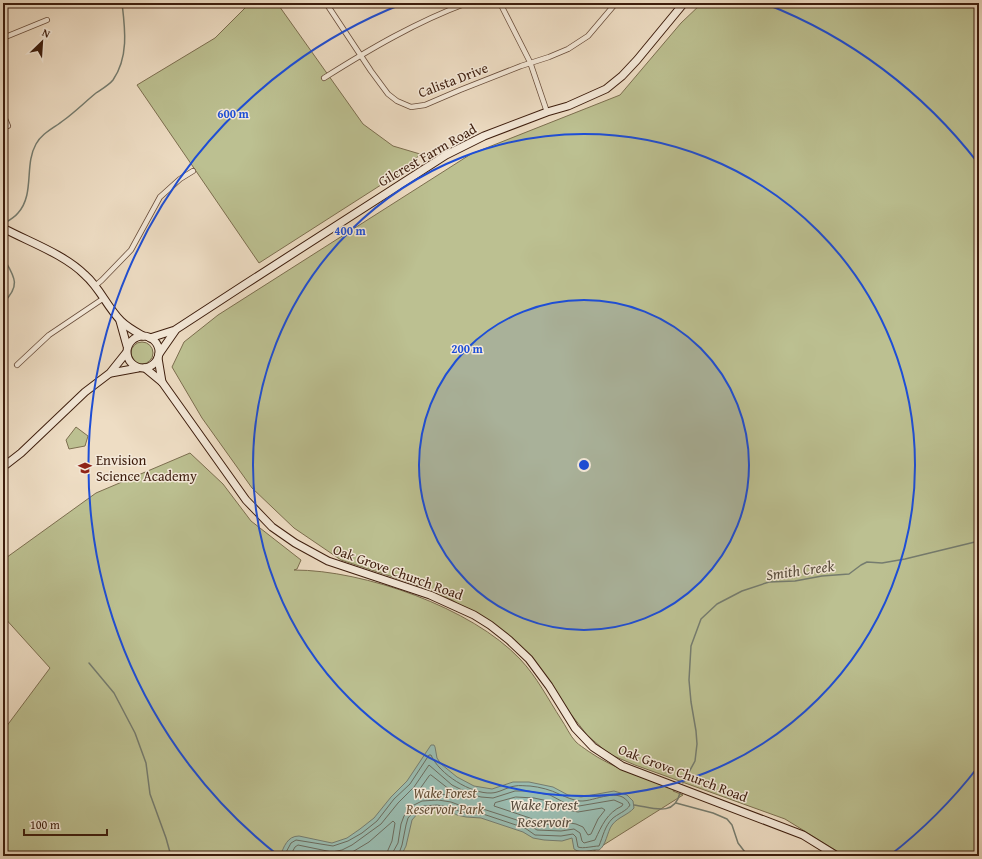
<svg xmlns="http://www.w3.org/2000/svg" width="982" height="859" font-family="'Gentium Book Plus',serif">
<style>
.green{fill:#bcc091;stroke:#7c6e4f}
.water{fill:#9abcb0;stroke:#757c6f}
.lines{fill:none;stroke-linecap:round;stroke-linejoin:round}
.shore{stroke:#6c6c5e;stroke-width:1}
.stream{stroke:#757c6f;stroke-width:1.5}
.street-casing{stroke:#694d3b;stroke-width:6}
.secondary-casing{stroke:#3d1d0d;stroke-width:9}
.street{stroke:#f4e9d9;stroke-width:4.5}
.secondary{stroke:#f4e9d9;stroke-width:7}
.ring{fill:none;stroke:#1d4ed8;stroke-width:2}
.labels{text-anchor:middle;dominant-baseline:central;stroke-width:3;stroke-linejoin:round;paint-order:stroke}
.street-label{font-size:14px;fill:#3d1d0d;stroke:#f4e9d9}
.poi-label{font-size:14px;fill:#3d1d0d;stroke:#f4e9d9;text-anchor:start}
.park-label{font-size:14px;font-style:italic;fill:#634e35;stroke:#f4e9d9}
.water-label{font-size:15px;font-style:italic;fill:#594d3e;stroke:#f4e9d9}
.centre{fill:#1d4ed8;stroke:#f4e9d9;stroke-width:2}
.ring-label{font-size:12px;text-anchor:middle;font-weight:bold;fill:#1d4ed8;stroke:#f4e9d9;stroke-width:3;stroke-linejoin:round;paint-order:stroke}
</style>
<rect width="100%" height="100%" fill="#eeddc4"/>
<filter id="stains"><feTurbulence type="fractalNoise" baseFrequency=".005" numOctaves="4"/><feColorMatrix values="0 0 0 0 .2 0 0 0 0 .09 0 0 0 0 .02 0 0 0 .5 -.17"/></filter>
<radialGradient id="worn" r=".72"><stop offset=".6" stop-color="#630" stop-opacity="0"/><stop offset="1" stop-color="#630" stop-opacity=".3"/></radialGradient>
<g class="green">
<path d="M250 3H277L363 124 393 146 420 154 409 167 259 263 137 85 215 38Z"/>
<path d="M702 3H979V856H845L785 819 635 765 609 754 587 735 514 640 452 600 408 582 341 560 294 528 252 488 202 418 172 367 184 342 218 315 471 154 620 95 681 23Z"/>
<circle cx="142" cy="353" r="11"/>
<path d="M76 427 88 436 85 446 69 449 66 440Z"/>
<path d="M190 453 223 484 251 521 301 560 297 569 294 570C364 570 472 608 520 659 537 677 548 699 561 719 566 726 570 736 576 742 579 745 584 748 588 751 614 769 644 778 674 789L673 791 683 795 586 856H3V731L50 668 3 616V560L96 493Z"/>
</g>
<path class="water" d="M431 745H434L435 747 437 758 441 764 457 777 474 786 492 789 513 782H529L553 787 568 795 581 797 614 791 627 795 633 801 634 808C628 815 618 817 612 825 607 832 606 846 599 850 590 849 582 855 574 849L572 838 562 841 544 840 533 838 523 832 481 818 466 817 457 815 448 810 436 809 424 810 418 813 412 820 406 846 401 856H280C284 847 287 836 299 836L332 843 347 838 360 829 374 818 391 797 407 781Z"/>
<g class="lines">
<g class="shore">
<path d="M431 775 454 793V795L436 794 417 795V793L429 776Z"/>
<path d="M516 797 534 798 548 801 563 809 578 812 602 808 605 810 598 819 591 834 588 835 583 827 576 824 570 823 560 825 539 824 530 818 494 806 495 803Z"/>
<path d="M284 856 291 843 296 840 333 846 348 841 362 833 377 821 394 799 410 784 429 755H431C439 774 471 794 491 793 499 793 507 787 515 786 519 785 525 786 530 786 540 787 551 790 559 794 566 797 572 800 580 801 595 802 620 785 630 805 627 811 617 814 612 819 605 826 603 836 599 846 593 846 583 849 578 847L576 837 573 834 561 836 535 835 525 828 483 814 466 813 459 811 449 807 437 805 423 806 415 810 408 818 406 825 402 845 398 856"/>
<path d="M290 856 295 847 298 845 332 852 342 850 352 845 381 824 398 803 414 787 429 765 452 785 470 794 481 797 493 798 515 791H528L550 795 565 803 579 806 614 800 623 804 622 806C607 813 602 825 595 840L584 843 582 841 580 833 574 829 561 831 537 830 526 823 483 809 467 808 451 802 438 800 422 801 412 806 404 816 401 824 398 843 393 852V856"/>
<path d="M342 856 354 851 369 842 393 821 395 823 392 841 388 850 387 856"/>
</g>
<g class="stream">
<path d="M3 224C8 221 14 218 18 213 35 194 24 165 36 144 42 133 54 128 64 120 75 112 85 102 96 93 102 89 109 85 113 80 129 57 125 28 122 3"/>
<path d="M3 257C14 276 22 285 3 303"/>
<path d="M89 663 114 693 135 733 146 763 150 794 166 838 171 856"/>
<path d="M683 783 695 761 697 744 696 731 691 702 689 680 691 646 701 619 717 604 742 591 769 582 795 581 822 576 849 574 861 565 867 562 882 563 905 559 979 541"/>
<path d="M676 803 713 813 727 819 732 825 738 843 748 856"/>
<path d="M634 805C651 807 674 818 680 793"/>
</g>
<g class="street-casing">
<g id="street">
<path d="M326 3 371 71 388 94 397 101 411 107 425 105 460 90 521 66 549 57 568 49 588 36 616 3"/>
<path d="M500 3 530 62 547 112"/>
<path d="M3 38 47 20"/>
<path d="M324 78C370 49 416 22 467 3"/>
<path d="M3 114 8 126"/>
<path d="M95 286 102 280 131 250 160 197 180 179 193 171"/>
<path d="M17 365 49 335 104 298"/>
</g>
</g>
<g class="secondary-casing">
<g id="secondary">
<path d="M3 228C29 242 64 254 85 275 100 288 107 307 121 321 127 327 136 332 143 336"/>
<path d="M120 321 127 346"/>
<circle cx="143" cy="352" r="16"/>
<path d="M150 338 175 330 244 285 446 155 484 136 547 112 568 106 606 89 622 76 637 60 684 3"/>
<path d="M159 354 175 331"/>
<path d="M158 358 162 382"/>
<path d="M145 368 162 382 246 500 272 527 295 543 328 561 430 595 474 615 490 625 509 640 529 659 549 686 575 728 593 747 622 766 803 835 837 856"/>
<path d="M111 373 138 368"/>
<path d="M3 467 21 453 85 392 110 373 126 353"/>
</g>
</g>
<use href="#street" class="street"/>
<use href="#secondary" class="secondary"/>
</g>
<circle cx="584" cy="465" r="165" fill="#1d4ed8" fill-opacity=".12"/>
<g class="ring">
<circle cx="584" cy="465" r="165"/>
<circle cx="584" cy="465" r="331"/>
<path d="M978 767A496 496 0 0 1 889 856M279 856A496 496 0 0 1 402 4M766 4A496 496 0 0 1 978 163"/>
</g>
<defs>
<g id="school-bare" transform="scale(1.08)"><path d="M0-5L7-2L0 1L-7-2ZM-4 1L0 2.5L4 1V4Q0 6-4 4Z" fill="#8f2418" stroke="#f4e9d9" stroke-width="2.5" paint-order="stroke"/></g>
</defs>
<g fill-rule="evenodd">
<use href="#school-bare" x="85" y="468"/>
</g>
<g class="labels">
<g class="street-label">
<text transform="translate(453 80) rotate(-21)">Calista Drive</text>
<text transform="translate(427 155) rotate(-30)">Gilcrest Farm Road</text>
<text transform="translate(398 572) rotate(20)">Oak Grove Church Road</text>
<text transform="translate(683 773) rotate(21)">Oak Grove Church Road</text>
</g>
<g class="poi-label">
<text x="96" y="460">Envision<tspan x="96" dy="16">Science Academy</tspan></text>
</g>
<g class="park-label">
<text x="445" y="793">Wake Forest<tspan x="445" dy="16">Reservoir Park</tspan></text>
</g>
<g class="water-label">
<text transform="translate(800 570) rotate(-8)">Smith Creek</text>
<text x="544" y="804">Wake Forest<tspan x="544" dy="17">Reservoir</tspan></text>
</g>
</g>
<circle cx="584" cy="465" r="6" class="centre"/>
<g class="ring-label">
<text x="233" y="118">600 m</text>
<text x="350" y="235">400 m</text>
<text x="467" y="353">200 m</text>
</g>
<rect width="982" height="859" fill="none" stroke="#eeddc4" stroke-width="16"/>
<rect x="4" y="4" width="974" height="851" fill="none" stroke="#3d1d0d" stroke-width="2"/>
<rect x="8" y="8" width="966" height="843" fill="none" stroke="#3d1d0d"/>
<g transform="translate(42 42) rotate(25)" stroke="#f4e9d9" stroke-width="3" paint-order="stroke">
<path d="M0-3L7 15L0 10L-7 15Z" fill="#3d1d0d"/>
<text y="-6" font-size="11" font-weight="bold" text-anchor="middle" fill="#3d1d0d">N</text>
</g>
<path d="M24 829v6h83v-6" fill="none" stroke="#3d1d0d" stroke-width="2"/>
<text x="30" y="829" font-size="12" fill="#3d1d0d" stroke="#f4e9d9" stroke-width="3" paint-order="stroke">100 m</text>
<rect width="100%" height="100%" filter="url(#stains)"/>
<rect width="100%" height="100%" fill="url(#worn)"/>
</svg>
